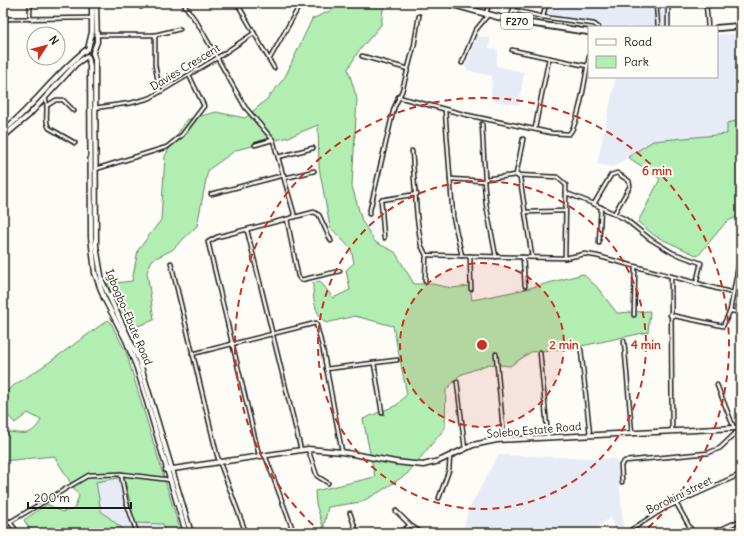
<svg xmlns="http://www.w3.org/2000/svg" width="744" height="536" font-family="Delius,sans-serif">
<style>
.built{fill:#e7ebf6}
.green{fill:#b2edb2;stroke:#678467}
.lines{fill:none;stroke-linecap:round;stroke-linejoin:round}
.street-casing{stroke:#1c1c1c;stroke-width:5.5}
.secondary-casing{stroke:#1c1c1c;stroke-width:7}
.primary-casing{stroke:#1c1c1c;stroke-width:8}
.street{stroke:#fdfcf7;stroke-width:2.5}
.secondary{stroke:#fdfcf7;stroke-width:4}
.primary{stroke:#fdfcf7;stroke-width:4.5}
.ring{fill:none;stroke:#c8321e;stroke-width:2;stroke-dasharray:7 5}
.labels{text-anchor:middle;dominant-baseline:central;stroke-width:4;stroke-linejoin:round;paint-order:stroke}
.shield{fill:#fdfcf7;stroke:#605f5e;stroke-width:1}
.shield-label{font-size:10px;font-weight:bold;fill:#1c1c1c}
.street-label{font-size:11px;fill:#1c1c1c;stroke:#fdfcf7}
.centre{fill:#c8321e;stroke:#fdfcf7;stroke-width:2}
.ring-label{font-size:12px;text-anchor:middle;font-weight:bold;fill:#c8321e;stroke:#fdfcf7;stroke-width:4;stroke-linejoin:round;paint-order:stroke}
</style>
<rect width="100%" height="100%" fill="#fdfcf7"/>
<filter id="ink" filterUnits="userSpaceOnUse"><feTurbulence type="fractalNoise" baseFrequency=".025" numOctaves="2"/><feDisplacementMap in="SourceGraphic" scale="8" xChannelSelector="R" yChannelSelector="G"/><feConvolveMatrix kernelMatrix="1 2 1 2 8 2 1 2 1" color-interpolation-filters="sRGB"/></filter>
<g filter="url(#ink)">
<g class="built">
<path d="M547 3H669L668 27H605L545 18Z"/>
<path d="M741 33V120L727 123V134L653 141 613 167 597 164 616 77H717V35Z"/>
<path d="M478 36 490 38 489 48 498 50 496 66 524 72 519 105 493 101 491 96 492 76 469 71 465 67Z"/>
<path d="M498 455 617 459 624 531 615 533 611 517 590 533H472L464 527 468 511Z"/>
<path d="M124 477 135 522 163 524 165 533H128L101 511 96 482Z"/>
</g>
<g class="green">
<path d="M342 3H384L381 25 358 52 348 69 357 99 352 186 362 221 375 242 395 252 414 284H432L452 288 470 286 472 300 522 290 583 274 597 287 617 313 650 311 648 332 572 348 531 352 510 366 489 364 460 375 446 390 445 428 407 474 381 491 361 502 328 507 324 525 325 533 316 504 315 491 375 477 363 419 397 405 407 394 393 326 355 316 326 323C314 313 313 298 313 283L320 281 333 298 350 290 346 270 354 263 351 249 330 227 319 167 318 125 289 137 236 150 208 170 197 226 172 250 152 260 147 272 154 320 135 327 120 310 107 284 132 281 138 250 161 220 165 156 186 120 216 112 245 118 267 99 285 77 312 19 336 8Z"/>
<path d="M741 120V215L726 222 698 256 655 236 638 222 660 179 628 157 653 141 727 134V123Z"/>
<path d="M108 320 111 323 126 352 181 533H165L163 524 135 523 124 477 96 482 101 511 128 533H93L85 528 82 533H32L24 520 47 504 62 512 74 509 79 496 54 456 3 461V437L9 432C26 434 32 436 41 420L28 413 15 423C6 414 3 409 3 396L10 388 48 363Z"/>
</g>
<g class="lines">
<g class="street-casing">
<g id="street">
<path d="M30 3V19"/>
<path d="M141 3V7"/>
<path d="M183 3 198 24 245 107 273 140 295 217"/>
<path d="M237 3 274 68"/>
<path d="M656 3 658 27"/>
<path d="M668 3V27"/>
<path d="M706 3 708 27"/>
<path d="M513 10 543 17 594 24 598 27"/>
<path d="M486 14 489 3"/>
<path d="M543 17 546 3"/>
<path d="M3 19 92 18"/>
<path d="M510 20 515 3"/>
<path d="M97 35H155L180 29"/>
<path d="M155 35V65L160 92"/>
<path d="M512 50 587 66"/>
<path d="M362 56 408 69"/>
<path d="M269 60 301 3"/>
<path d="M462 63 475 31 488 15"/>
<path d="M398 97 467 115 552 133 569 134C579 125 586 73 589 57"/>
<path d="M45 98C50 108 43 119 49 128L75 143"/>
<path d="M48 105 56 100H63L74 111"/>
<path d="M94 108 131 103 150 98 217 58 254 33"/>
<path d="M445 110 453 217 462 256"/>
<path d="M482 124 485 179"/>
<path d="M535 128 549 58"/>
<path d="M523 139 516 175 557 177 566 185V193"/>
<path d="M255 145 272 140"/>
<path d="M412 151 417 217 421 245 426 255 565 258 585 254 597 256 733 293"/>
<path d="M278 157 313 148"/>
<path d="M96 169 167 147 182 135 204 106 189 75"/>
<path d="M285 178 314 171"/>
<path d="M450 179 484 181 486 204 496 257"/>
<path d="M485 179 516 175 520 178 532 257"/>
<path d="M211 194 284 175"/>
<path d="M594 204 611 175 617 173 629 181 630 186 614 214"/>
<path d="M526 212 565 211"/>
<path d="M369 214 394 108 402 91 414 46 419 16"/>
<path d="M287 219 298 276 301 280 340 271"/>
<path d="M247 230 301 450"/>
<path d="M384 238 381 200 417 194"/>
<path d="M599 243 601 207"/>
<path d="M470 256 471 289"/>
<path d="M523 257 525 286"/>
<path d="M565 258 566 193 594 204 625 219 650 239 673 253 701 263 696 284"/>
<path d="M171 263 217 455 246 533"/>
<path d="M671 277 672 431"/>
<path d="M425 281 426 255"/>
<path d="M730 311 741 312"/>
<path d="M634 315 635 267"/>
<path d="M670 315 723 326 730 311 741 252"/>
<path d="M624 341 632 434"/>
<path d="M581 350 590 435"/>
<path d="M540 352 548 438"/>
<path d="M192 354 316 323 323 350 342 452"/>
<path d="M496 354 504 439"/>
<path d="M374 363 382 413"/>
<path d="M326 369 397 360"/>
<path d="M457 382 465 449"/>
<path d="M717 385 734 428"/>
<path d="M308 449 317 476 328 483"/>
<path d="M259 455 208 242 217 237 314 212 319 215 331 241"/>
<path d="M265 455 294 533"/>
<path d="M121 474 126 501 137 533"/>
<path d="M622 482 621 465 625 461 708 453 720 448 741 428"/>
<path d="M439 498 449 470 450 456"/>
<path d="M676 503 693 533"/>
<path d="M396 511 410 525 422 533"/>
<path d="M350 513 357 533"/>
<path d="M9 521 18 533"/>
<path d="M3 526 89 475 121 474 171 480"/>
<path d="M400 533 410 525"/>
<path d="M626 533 665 508 741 474"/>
<path d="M713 533 741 520"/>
</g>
</g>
<g class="secondary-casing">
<g id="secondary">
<path d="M88 49 92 32V3"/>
<path d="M93 52 97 42 96 3"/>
<path d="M93 53 95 59 96 246 102 281 139 360 191 533"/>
<path d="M88 57 90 66 91 237 95 273 104 298 126 340 137 368 186 533"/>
<path d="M3 131C33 107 55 74 86 50"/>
<path d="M3 137 29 115 76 64 87 56"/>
<path d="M166 470 308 449 342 452 396 462 423 465 439 461 473 445 497 440 735 428 741 426"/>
</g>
</g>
<g class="primary-casing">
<g id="primary">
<path d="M447 3 509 20 589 32"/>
<path d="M717 28 741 26"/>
</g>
</g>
<use href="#street" class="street"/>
<use href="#secondary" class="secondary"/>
<use href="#primary" class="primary"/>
</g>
</g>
<circle cx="482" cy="345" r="82" fill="#c8321e" fill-opacity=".12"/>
<g class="ring">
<circle cx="482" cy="345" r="82"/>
<circle cx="482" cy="345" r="164"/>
<path d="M322 533A247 247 0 1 1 642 533"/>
</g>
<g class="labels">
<rect class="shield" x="501" y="13" width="32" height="16" rx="3"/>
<g class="shield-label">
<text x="517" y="21">F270</text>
</g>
<g class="street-label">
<text transform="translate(185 67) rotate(-31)">Davies Crescent</text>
<text transform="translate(129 317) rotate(67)">Igbogbo-Ebute Road</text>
<text transform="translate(534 430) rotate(-5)">Solebo Estate Road</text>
<text transform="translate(679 495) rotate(-26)">Borokini street</text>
</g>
</g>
<circle cx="482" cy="345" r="6" class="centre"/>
<g class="ring-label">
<text x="657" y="175">6 min</text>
<text x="564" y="349">2 min</text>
<text x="646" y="349">4 min</text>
</g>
<rect width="744" height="536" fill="none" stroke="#fdfcf7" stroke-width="16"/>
<rect x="8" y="8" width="728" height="520" fill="none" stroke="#1c1c1c" stroke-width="1.5" filter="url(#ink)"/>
<rect x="588" y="26" width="130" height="52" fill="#fdfcf7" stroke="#a3a29f"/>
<rect x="596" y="39" width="20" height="6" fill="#fdfcf7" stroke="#a3a29f"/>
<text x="624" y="46" font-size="12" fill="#1c1c1c">Road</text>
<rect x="596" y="56" width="20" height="12" fill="#b2edb2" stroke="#a3a29f"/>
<text x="624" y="66" font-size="12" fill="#1c1c1c">Park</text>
<g transform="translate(46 46) rotate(54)"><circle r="19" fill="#fdfcf7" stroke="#a3a29f"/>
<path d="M0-3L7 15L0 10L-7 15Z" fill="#c8321e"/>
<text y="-6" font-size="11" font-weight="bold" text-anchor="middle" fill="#1c1c1c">N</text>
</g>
<path d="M28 502v6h103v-6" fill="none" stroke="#1c1c1c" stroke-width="2"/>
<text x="34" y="502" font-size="12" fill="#1c1c1c" stroke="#fdfcf7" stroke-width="3" paint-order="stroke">200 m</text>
</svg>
